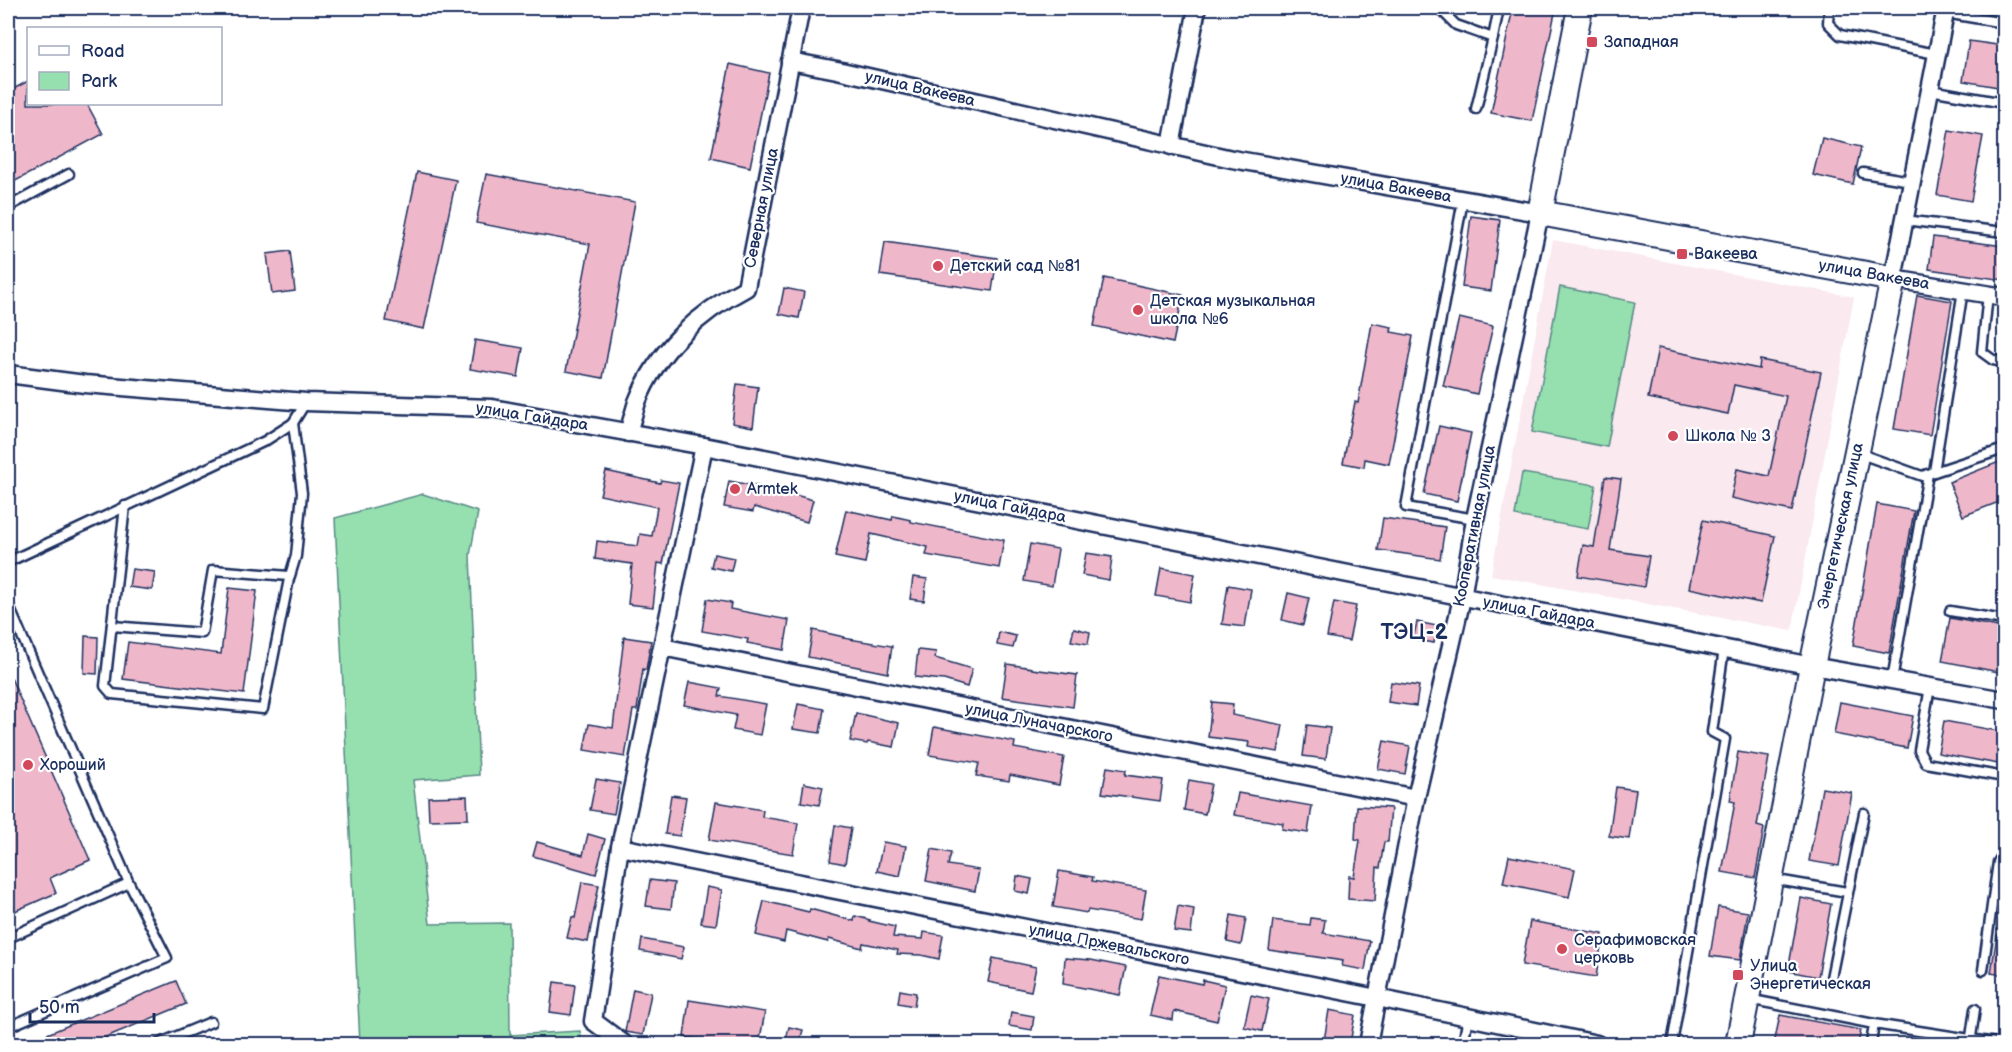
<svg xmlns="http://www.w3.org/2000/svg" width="2012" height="1052" font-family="'Balsamiq Sans',sans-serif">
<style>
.built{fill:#fae9ef}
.green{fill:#96e0af;stroke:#588886;stroke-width:1.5}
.building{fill:#efb7ca;stroke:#1b2f5e;stroke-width:1.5}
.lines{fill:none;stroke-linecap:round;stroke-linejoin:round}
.lane-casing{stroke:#1b2f5e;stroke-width:13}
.street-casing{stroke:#1b2f5e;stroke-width:21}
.secondary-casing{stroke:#1b2f5e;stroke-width:28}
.lane{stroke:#fff;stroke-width:8}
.street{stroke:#fff;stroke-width:16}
.secondary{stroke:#fff;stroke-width:24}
.poi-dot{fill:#d1495b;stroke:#fff;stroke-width:2}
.labels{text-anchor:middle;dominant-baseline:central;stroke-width:4.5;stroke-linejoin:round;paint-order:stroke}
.poi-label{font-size:16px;fill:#1b2f5e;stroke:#fff;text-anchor:start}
.street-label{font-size:16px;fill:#1b2f5e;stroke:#fff}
.district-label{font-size:22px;font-weight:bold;fill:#1b2f5e;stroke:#fff}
</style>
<rect width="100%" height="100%" fill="#fff"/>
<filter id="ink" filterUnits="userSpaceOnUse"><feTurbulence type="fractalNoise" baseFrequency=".0167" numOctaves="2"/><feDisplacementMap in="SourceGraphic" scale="12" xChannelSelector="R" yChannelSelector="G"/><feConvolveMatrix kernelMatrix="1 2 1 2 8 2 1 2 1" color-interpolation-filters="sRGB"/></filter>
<g filter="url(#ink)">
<path class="built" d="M1553 240 1854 297 1792 631 1491 575Z"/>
<g class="green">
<path d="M1560 287 1635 302 1607 447 1532 432Z"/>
<path d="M1522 473 1596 485 1588 529 1515 516Z"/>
<path d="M423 494 478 512 470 555 479 775 413 780 430 924 509 923 510 1035 580 1031 582 1044H360L335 518Z"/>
</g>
<g class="building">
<path d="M1513 8H1556L1532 121 1491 113Z"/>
<path d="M1969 41 2004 46V88L1963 81Z"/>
<path d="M730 64 769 73 750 167 711 158Z"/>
<path d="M28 81V104H87L103 134 8 185V92Z"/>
<path d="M1949 130 1983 136 1971 201 1937 195Z"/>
<path d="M1822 138 1861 147 1853 184 1813 175Z"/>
<path d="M417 172 456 180 424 329 386 321Z"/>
<path d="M486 174 635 202 603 378 566 371 590 244 476 223Z"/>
<path d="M1471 216 1500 220 1491 291 1462 287Z"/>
<path d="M1933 237 2004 246V280L1929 269Z"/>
<path d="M885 242 997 258 992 291 880 275Z"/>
<path d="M290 251 295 291 272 294 267 254Z"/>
<path d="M1104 278 1183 295 1173 343 1094 326Z"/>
<path d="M784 288 804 292 799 318 779 314Z"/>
<path d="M1917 295 1952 301 1930 435 1894 429Z"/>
<path d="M1459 318 1493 326 1477 394 1443 386Z"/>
<path d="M1372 323 1392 327 1391 332 1413 336 1389 464 1365 459 1364 467 1343 463 1355 402 1358 403Z"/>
<path d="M475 340 523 348 518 377 470 369Z"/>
<path d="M1658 348 1759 369 1760 360 1821 372 1792 511 1731 498 1737 469 1769 476 1786 396 1734 385 1728 414 1648 398Z"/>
<path d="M737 384 758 387 753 427 732 423Z"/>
<path d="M1439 426 1471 433 1457 501 1424 494Z"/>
<path d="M2004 460V500L1963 516 1949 482Z"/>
<path d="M606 471 660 483 661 480 679 483 663 564 658 563 653 607 628 604 632 564 595 559 597 541 638 546 640 534 652 536 657 507 600 495Z"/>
<path d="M1605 477 1621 479 1610 550 1649 556 1644 587 1578 576 1583 545 1594 547Z"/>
<path d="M729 481 778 490 813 500 807 522 754 507 753 512 724 507Z"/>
<path d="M1877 504 1914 511 1889 653 1853 646Z"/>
<path d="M846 510 892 520 893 516 911 520V522L1004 540 999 568 926 555 928 547 871 534 865 563 835 557Z"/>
<path d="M1383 518 1445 527 1440 559 1378 550Z"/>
<path d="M1703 520 1775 536 1761 603 1689 588Z"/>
<path d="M1030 544 1058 549 1052 586 1024 581Z"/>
<path d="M1086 553 1112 557 1109 580 1082 575Z"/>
<path d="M714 554 734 558 731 571 711 567Z"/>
<path d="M1161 568 1195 574 1190 602 1156 596Z"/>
<path d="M132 569 155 572 152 590 129 587Z"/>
<path d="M913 577 927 579 924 601 910 599Z"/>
<path d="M1228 585 1251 589 1245 627 1222 624Z"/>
<path d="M229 588 257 591 244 694 123 679 128 642 221 654Z"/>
<path d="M1288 593 1309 598 1303 625 1282 620Z"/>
<path d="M707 599 731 603 730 609 789 620 784 650 747 643 748 639 702 631Z"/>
<path d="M1334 602 1356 606 1349 641 1327 637Z"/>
<path d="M1950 618 2004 628V673L1942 661Z"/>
<path d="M1417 622 1437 626 1434 643 1413 639Z"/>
<path d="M1074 628 1090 632 1088 644 1071 641Z"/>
<path d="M813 630 844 637 843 638 892 646 888 673 808 657Z"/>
<path d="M999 632 1016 636 1013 648 997 645Z"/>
<path d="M85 636 98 637 97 674 84 673Z"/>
<path d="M624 637 651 641 646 670 643 669 637 710H633L625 757 584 750 589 724 613 728Z"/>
<path d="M918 650 936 652 935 658 972 669 967 687 944 680 915 677Z"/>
<path d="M1007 664 1032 668V669L1077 675 1073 707 1002 697Z"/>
<path d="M8 671 90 860 50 878 56 893 8 914Z"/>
<path d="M689 682 721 688 719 696 766 704 760 735 733 730 736 715 684 705Z"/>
<path d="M1391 682 1419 686 1416 706 1388 702Z"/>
<path d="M1212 702 1233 704 1232 715 1283 725 1278 752 1248 747 1249 742 1208 737Z"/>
<path d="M1840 702 1913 716 1907 748 1834 734Z"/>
<path d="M798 704 824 709 820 733 793 729Z"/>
<path d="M856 713 899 723 894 747 868 742 867 744 850 741Z"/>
<path d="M1944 721 2004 732V765L1938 753Z"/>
<path d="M1307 725 1330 728 1326 759 1303 756Z"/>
<path d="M934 727 1015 742 1014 748 1064 757 1059 785 1010 775 1009 781 976 776 979 763 929 755Z"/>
<path d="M1384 741 1410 746 1405 774 1378 769Z"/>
<path d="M1738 752 1769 757 1757 826 1764 828 1755 878 1722 872 1735 802 1730 801Z"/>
<path d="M1107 767 1126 770 1125 775 1163 780 1160 801 1102 793Z"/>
<path d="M596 779 620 783 614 814 590 810Z"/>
<path d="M1189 780 1211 784 1205 814 1184 810Z"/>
<path d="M804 783 823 787 819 805 801 802Z"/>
<path d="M1616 787 1636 790 1629 839 1609 836Z"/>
<path d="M1822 788 1852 793 1839 866 1809 861Z"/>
<path d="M1238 793 1312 806 1308 833 1282 829 1283 823 1234 815Z"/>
<path d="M671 795 686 797 680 836 665 834Z"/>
<path d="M467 796 468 819 429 820 428 797Z"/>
<path d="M716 802 763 810 762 817 798 823 793 854 709 840Z"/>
<path d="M1357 806 1391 808 1388 842H1384L1380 868 1377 867 1375 901 1348 899 1349 876 1354 877 1360 840 1355 839Z"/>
<path d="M835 825 851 828 845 864 830 861Z"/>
<path d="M588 834 605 839 596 874 533 856 537 842 583 855Z"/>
<path d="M883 842 906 846 900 876 877 871Z"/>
<path d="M932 849 951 853 948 865 979 870 975 891 926 881Z"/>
<path d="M1509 856 1575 869 1569 897 1503 883Z"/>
<path d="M1059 871 1093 877 1092 881 1146 890 1141 919 1088 910 1087 913 1053 907Z"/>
<path d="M1017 876 1032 879 1029 894 1015 891Z"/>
<path d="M650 880 674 883 671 909 646 906Z"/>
<path d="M582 882 599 885 588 942 567 938 572 917 575 918Z"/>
<path d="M707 887 722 890 716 925 701 923Z"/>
<path d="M1801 898 1831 904 1818 977 1788 971Z"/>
<path d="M764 901 809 912 810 909 854 921 855 916 870 920 869 921 895 927 893 937 923 939 924 932 943 935 939 959 921 955 897 954 898 950 863 943 862 948 829 939 828 942 786 931 784 942 756 935Z"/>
<path d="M1178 906 1194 909 1191 933 1174 931Z"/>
<path d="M1718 907 1748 912 1740 960 1710 956Z"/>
<path d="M1231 915 1246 918 1241 945 1227 942Z"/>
<path d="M1311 918 1325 920 1323 933 1370 941 1365 970 1342 966 1343 961 1269 950 1273 920 1310 925Z"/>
<path d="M1530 921 1603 934 1596 977 1522 965Z"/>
<path d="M1997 935H2004V975L1991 973Z"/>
<path d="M642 939 684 947 681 959 640 951Z"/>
<path d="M993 958 1036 967 1031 991 988 982Z"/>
<path d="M1065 958 1091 960 1126 967 1120 995 1063 984Z"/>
<path d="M1159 975 1202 984 1203 980 1225 985 1217 1021 1174 1011 1173 1020 1150 1015Z"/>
<path d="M176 981 186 1004 89 1044H23Z"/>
<path d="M554 982 575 985 571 1015 550 1012Z"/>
<path d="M633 989 651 993 643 1035 625 1032Z"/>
<path d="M900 990 916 993 914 1006 898 1003Z"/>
<path d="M1251 995 1269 999 1262 1031 1244 1027Z"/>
<path d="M689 1000 765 1012 759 1044H732L684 1037Z"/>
<path d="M1329 1010 1355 1015 1350 1044 1324 1041Z"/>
<path d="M1011 1012 1034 1016 1032 1030 1009 1026Z"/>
<path d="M1780 1015 1861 1030 1858 1044H1774Z"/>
<path d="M789 1027 803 1030 799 1044H785Z"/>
</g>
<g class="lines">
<g class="lane-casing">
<g id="lane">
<path d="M1439 8 1456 25 1493 38 1476 109"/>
<path d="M1829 8 1828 23 1840 35 1936 54"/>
<path d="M1945 13 2004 23"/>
<path d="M1493 38 1499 8"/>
<path d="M1930 90 2004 103"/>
<path d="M1863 173 1911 181"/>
<path d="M1463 200 1406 507 1475 519"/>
<path d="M8 207 69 174"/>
<path d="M1904 220 2004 232"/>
<path d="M1988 294 1982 352 1993 360 2004 362"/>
<path d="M1858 453 1922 476 2004 449"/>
<path d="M1934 472 1963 290"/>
<path d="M125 506 105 686 112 694 263 709 289 579 296 556 302 493 293 423"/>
<path d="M8 562 265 441 293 423 306 402"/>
<path d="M8 604 129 883 8 938"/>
<path d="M1950 611 2004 620"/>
<path d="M112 626 202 633 213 570 289 576"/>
<path d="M1892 680 1928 474"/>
<path d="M1930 687 1919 750 1926 763 2004 777"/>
<path d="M1771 879 1847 892"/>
<path d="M1983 970 1998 862 2004 853"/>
<path d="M1831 978 1864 813"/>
<path d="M1748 999 1874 1024 1871 1044"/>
<path d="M1874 1024 2002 1044"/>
<path d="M8 1027 167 958 129 883"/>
<path d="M158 1044 211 1022"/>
<path d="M1463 1044 1468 1017"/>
<path d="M1672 1044 1725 739 1712 732 1724 649"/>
<path d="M1970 1044 1975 1009"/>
</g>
</g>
<g class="street-casing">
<g id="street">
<path d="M1946 8 1893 279 2004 297"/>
<path d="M790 61 837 70 1232 159 1540 213 1475 519 1462 598 1416 798 1368 1044"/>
<path d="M1171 146 1197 8"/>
<path d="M8 374 85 384 306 402 492 408 704 446 1812 666 2004 700"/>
<path d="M628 433C631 423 634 412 637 402 657 351 698 313 746 288L801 8"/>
<path d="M662 647 1416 798"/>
<path d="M620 847 1377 998 1597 1044"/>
<path d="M624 1044 593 1021 620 847 704 446"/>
</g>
</g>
<g class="secondary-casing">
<path id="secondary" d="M1580 8 1540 213 1893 279 1812 666 1738 1044"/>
</g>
<use href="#lane" class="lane"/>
<use href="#street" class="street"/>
<use href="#secondary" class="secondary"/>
</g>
</g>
<g class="poi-dot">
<rect x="1586" y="36" width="12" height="12" rx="3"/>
<rect x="1676" y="248" width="12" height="12" rx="3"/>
<circle cx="938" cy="266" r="6"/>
<circle cx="1138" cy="310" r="6"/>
<circle cx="1673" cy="436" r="6"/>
<circle cx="735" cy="489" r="6"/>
<circle cx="28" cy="765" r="6"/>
<circle cx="1562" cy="949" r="6"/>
<rect x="1732" y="969" width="12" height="12" rx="3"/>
</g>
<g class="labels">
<g class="poi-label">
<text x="1604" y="42">Западная</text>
<text x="1694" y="254">Вакеева</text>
<text x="950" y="266">Детский сад №81</text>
<text x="1150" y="301">Детская музыкальная<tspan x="1150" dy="18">школа №6</tspan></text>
<text x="1685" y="436">Школа № 3</text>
<text x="747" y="489">Armtek</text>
<text x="40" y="765">Хороший</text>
<text x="1574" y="940">Серафимовская<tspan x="1574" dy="18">церковь</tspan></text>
<text x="1750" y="966">Улица<tspan x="1750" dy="18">Энергетическая</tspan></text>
</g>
<g class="street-label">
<text transform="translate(920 89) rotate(13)">улица Вакеева</text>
<text transform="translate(1396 188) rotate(10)">улица Вакеева</text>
<text transform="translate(762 208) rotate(-79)">Северная улица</text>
<text transform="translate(1874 275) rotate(10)">улица Вакеева</text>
<text transform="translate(532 417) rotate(9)">улица Гайдара</text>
<text transform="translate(1010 507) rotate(11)">улица Гайдара</text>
<text transform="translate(1475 526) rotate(-79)">Кооперативная улица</text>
<text transform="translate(1841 526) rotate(-78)">Энергетическая улица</text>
<text transform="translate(1539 613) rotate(11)">улица Гайдара</text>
<text transform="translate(1039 723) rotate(11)">улица Луначарского</text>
<text transform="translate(1109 945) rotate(11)">улица Пржевальского</text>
</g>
<g class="district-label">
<text x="1414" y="632">ТЭЦ-2</text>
</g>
</g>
<rect width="2012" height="1052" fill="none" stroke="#fff" stroke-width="30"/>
<rect x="15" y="15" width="1982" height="1022" fill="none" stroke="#1b2f5e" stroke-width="2" filter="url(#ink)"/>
<rect x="27" y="27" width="195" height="78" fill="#ffffff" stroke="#a4acbf" stroke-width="1.5"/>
<rect x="39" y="46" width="30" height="9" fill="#ffffff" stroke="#a4acbf" stroke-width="1.5"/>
<text x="81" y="57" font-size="18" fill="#1b2f5e">Road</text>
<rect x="39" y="72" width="30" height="18" fill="#96e0af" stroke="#a4acbf" stroke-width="1.5"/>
<text x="81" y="87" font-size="18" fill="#1b2f5e">Park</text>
<path d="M30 1013v9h124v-9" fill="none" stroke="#1b2f5e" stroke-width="3"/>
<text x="39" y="1013" font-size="18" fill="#1b2f5e" stroke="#ffffff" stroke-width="4.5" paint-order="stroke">50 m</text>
</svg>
